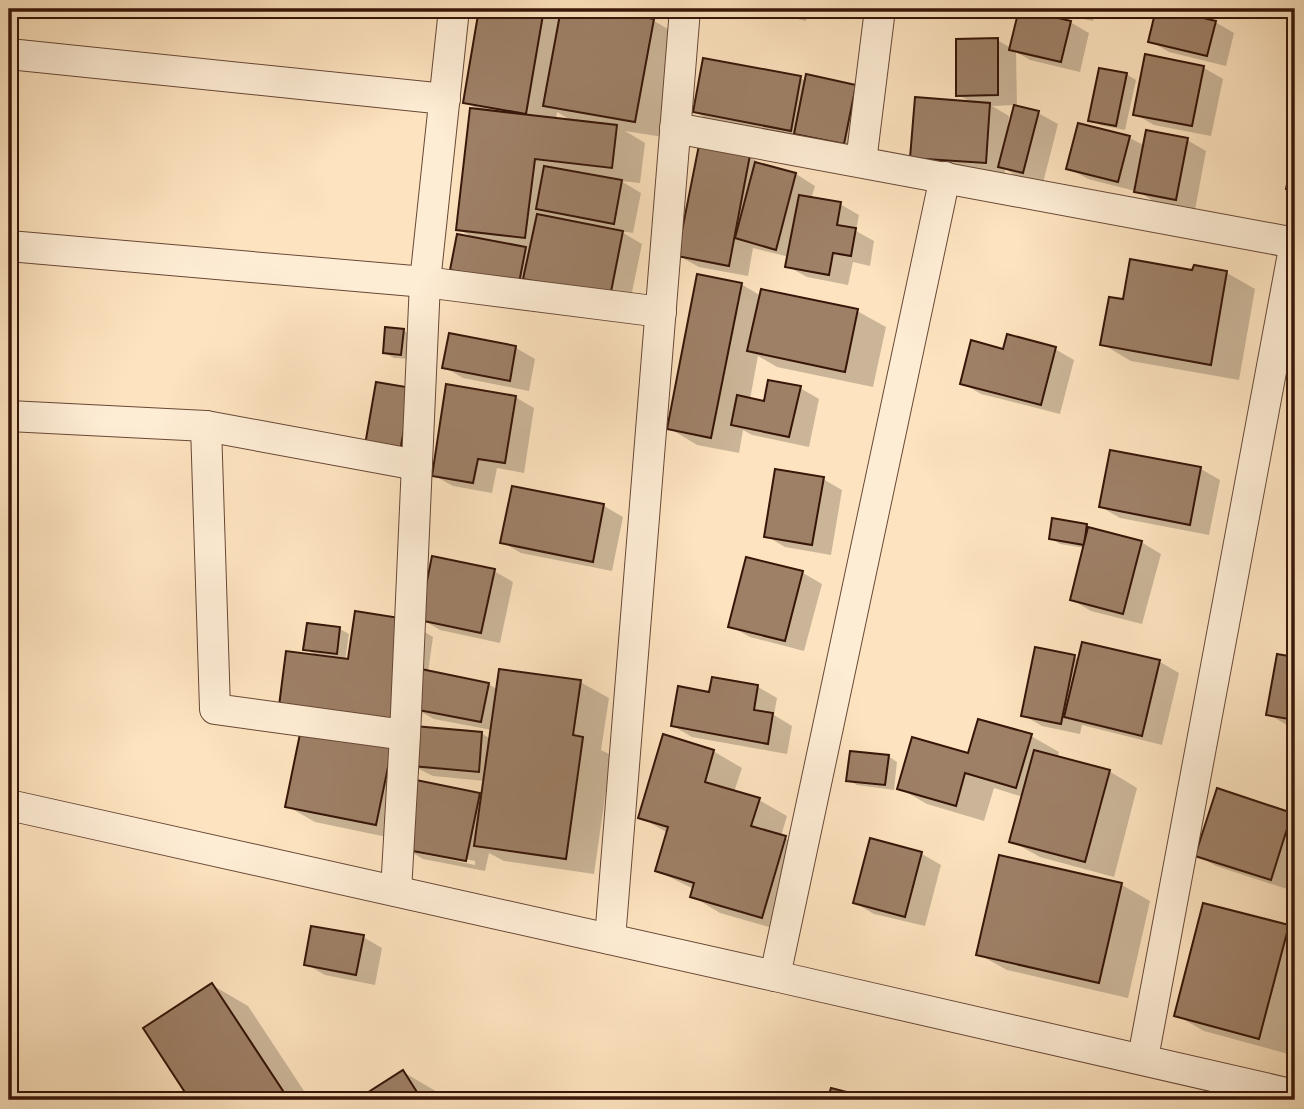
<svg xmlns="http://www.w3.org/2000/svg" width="1304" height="1109" font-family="'EB Garamond',serif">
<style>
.shadow{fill:#0003;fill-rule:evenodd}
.building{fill:#9e8067;stroke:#371508;stroke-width:2}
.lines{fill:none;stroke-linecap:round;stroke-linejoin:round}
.minor-casing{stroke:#684836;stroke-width:32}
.minor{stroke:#feedd5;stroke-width:30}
</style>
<rect width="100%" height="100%" fill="#fde3bf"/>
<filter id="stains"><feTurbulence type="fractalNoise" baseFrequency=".00286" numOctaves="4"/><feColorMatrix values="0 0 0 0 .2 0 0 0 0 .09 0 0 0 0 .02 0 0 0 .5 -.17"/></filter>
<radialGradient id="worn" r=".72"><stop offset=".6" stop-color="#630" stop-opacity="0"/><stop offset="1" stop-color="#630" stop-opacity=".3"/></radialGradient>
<g class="shadow">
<path d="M481 9H591L654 21 682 37 663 137 625 131 645 143 640 183 621 181 641 193 633 233 620 231 642 244 629 307 471 280 474 238 458 229 480 111 465 102ZM557 112 574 122 556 120Z"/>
<path d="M614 9H660L659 15Z"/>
<path d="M756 9H809L806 21Z"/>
<path d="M1034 9H1095L1093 21Z"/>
<path d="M1158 9 1215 22 1234 33 1226 66 1169 52 1150 41Z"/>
<path d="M1195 9H1235L1234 15Z"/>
<path d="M1070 22 1089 33 1080 72 1030 60 1016 52 1017 107 1038 113 1058 124 1043 183 1019 177 1005 169V173L931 168 912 157 973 103 958 95 997 40 1011 48ZM1015 105 1010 124H1008L1009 116 992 106Z"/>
<path d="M1147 56 1204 68 1223 79 1211 136 1154 125 1135 114Z"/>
<path d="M1126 74 1136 80 1125 130 1100 125 1090 120Z"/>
<path d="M800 78 806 81 856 86 863 154 714 123 695 112Z"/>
<path d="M1130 138 1145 146 1187 140 1206 151 1195 210 1155 202 1139 192 1088 179 1068 168Z"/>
<path d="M749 157 765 166 796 174 815 186 811 199 840 204 859 215 856 231 874 241 870 266 853 262 848 285 807 277 787 266 789 257 753 248 748 276 699 267 679 256Z"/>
<path d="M1195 267 1227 273 1255 289 1239 380 1131 361 1102 344 1124 301 1194 272Z"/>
<path d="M741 284 761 296 857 311 886 327 873 387 777 367 758 356 750 399 765 403 800 388 819 399 809 447 752 435 743 430 739 453 697 445 669 428Z"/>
<path d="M404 331 413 336 410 359 394 358 384 353Z"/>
<path d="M451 335 516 348 535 359 529 391 463 378 444 367Z"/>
<path d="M1055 349 1074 360 1060 414 981 394 962 383 1004 351Z"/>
<path d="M515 397 534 408 524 473 497 468 492 493 453 486 433 475Z"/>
<path d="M1201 469 1220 480 1209 535 1120 518 1101 507Z"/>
<path d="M823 479 842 490 831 555 785 547 766 536Z"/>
<path d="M604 506 623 517 612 571 521 553 502 542Z"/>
<path d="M1087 526 1094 530 1141 542 1161 554 1142 624 1091 611 1072 600 1085 548 1060 544 1051 538Z"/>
<path d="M747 559 803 573 822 584 804 651 750 637 730 626Z"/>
<path d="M494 571 513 582 500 643 440 630 421 619Z"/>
<path d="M405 620 433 637 428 673 488 684 497 689 580 682 609 698 601 750 611 755 594 874 504 861 489 853 485 871 423 859 404 848 406 841 315 822 287 806 319 657 305 649 308 625 340 629 349 634 345 661ZM423 713 434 719 492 730 491 739 482 734 420 729ZM419 769 433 776 485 781 482 796 417 782ZM423 851 475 861V865L423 854Z"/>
<path d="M1084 644 1160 662 1179 673 1162 745 1082 725 1080 734 1042 726 1023 715 1074 657 1080 660Z"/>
<path d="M1278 656 1295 659V727L1287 725 1268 714Z"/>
<path d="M713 679 758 687 777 698 774 715 792 726 787 754 692 737 673 726 710 694Z"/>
<path d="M1031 736 1059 752 1057 758 1109 771 1137 788 1114 877 1040 857 1011 841 1023 797 994 788 984 821 927 804 899 788 969 756Z"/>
<path d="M713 751 742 768 734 792 759 800 787 816 781 836 814 854 790 933 720 913 692 896 694 889 657 871 668 833 640 817Z"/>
<path d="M888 756 897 762 894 790 857 785 848 780Z"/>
<path d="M1218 790 1295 816V873L1290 890 1216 866 1197 855Z"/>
<path d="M922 854 941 865 925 926 874 914 855 903Z"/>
<path d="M1001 857 1122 885 1150 901 1128 998 1007 970 978 954Z"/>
<path d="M1288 927 1295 931V1024L1288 1054 1204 1031 1176 1015Z"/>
<path d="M363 937 382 948 375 985 325 975 306 964Z"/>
<path d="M212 985 248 1006 310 1100H192L146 1028Z"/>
<path d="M403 1072 439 1093 444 1100H360Z"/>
</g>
<g class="building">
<path d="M479 9H544L526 114 463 103Z"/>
<path d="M561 9H600L654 19 635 122 543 106Z"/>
<path d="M1019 9 1071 21 1061 62 1009 50Z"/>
<path d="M1156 9H1166L1216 21 1207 56 1148 42Z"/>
<path d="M998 38V95L956 96V39Z"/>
<path d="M1145 54 1204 66 1192 126 1133 115Z"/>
<path d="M703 58 801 76 791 131 693 112Z"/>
<path d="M1099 68 1127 73 1116 126 1088 121Z"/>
<path d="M806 74 856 85 844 144 794 134Z"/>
<path d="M915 97 990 103 986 163 910 158Z"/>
<path d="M1014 105 1039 111 1023 173 998 167Z"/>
<path d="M470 108 617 125 612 168 535 159 525 238 456 230Z"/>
<path d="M1078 123 1130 136 1118 182 1066 169Z"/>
<path d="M1146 130 1188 138 1176 200 1134 192Z"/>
<path d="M699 145 750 155 729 266 677 256Z"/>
<path d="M1295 147V192L1286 189Z"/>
<path d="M755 162 796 173 776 250 735 238Z"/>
<path d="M544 166 622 180 614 224 536 209Z"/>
<path d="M799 195 841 202 837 225 856 228 851 256 833 253 829 275 785 267Z"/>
<path d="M537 214 623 231 610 297 523 279Z"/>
<path d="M457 234 526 247 519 283 450 270Z"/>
<path d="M1130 259 1192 270 1194 265 1227 271 1211 365 1100 345 1109 297 1123 299Z"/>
<path d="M697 274 742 283 711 438 667 429Z"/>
<path d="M761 289 858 309 845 372 747 351Z"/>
<path d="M385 327 404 329 401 355 383 353Z"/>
<path d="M449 333 516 346 510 381 442 368Z"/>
<path d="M1007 334 1056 347 1041 405 960 384 971 340 1003 349Z"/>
<path d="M768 380 801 386 789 437 731 425 737 395 764 401Z"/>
<path d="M376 382 412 388 400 451 365 445Z"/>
<path d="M446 384 516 396 505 463 478 459 473 483 432 476Z"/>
<path d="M1110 450 1201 467 1190 525 1099 507Z"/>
<path d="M775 469 824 477 812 545 764 537Z"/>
<path d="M512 486 604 504 593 562 500 543Z"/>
<path d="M1052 518 1087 524 1084 545 1049 539Z"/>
<path d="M1088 527 1142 541 1123 614 1070 600Z"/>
<path d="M432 556 495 569 481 633 419 620Z"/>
<path d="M746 557 803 571 785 641 728 627Z"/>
<path d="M355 611 406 619 391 722 279 706 286 651 348 659Z"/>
<path d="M307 623 340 627 337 654 303 650Z"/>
<path d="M1082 642 1160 660 1142 736 1064 717Z"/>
<path d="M1035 647 1075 655 1061 724 1021 716Z"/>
<path d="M1277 654 1295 657V720L1266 715Z"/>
<path d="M421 669 489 683 481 722 413 709Z"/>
<path d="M499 669 581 680 573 735 583 737 566 859 474 846Z"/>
<path d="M712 677 758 685 754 710 773 713 768 744 671 726 678 686 709 692Z"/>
<path d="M978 719 1032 734 1016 788 965 773 956 806 897 789 912 737 968 753Z"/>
<path d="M414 726 482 732 479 772 412 766Z"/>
<path d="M301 729 392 748 376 825 285 807Z"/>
<path d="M663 734 714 750 705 782 760 798 751 826 786 836 762 918 690 897 694 883 655 871 668 827 638 818Z"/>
<path d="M1034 750 1110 770 1085 862 1009 842Z"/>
<path d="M850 751 889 755 885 785 846 781Z"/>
<path d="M416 780 480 793 466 861 402 849Z"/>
<path d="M1217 788 1292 813 1271 880 1195 856Z"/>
<path d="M870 838 922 852 905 917 853 903Z"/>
<path d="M999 855 1122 883 1099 983 976 955Z"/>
<path d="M1203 903 1289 925 1259 1039 1174 1016Z"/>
<path d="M311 926 364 935 356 975 304 965Z"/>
<path d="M212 983 289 1100H190L143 1028Z"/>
<path d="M403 1070 422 1100H356Z"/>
<path d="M831 1088 878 1100H827Z"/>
</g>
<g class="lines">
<g class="minor-casing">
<g id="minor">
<path d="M9 54 445 99"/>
<path d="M675 128 1295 243"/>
<path d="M861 162 880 9"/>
<path d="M9 246 425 282 661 312"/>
<path d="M9 416 206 426 417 465"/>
<path d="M206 426 215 709 405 735"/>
<path d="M9 805 775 976 1295 1095"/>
<path d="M396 891 405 735 425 282 454 9"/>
<path d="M610 939 685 9"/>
<path d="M775 976 945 177"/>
<path d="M1143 1058 1295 243"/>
</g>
</g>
<use href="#minor" class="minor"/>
</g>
<rect width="1304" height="1109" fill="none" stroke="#fde3bf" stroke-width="35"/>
<rect x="10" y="10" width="1283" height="1088" fill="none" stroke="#371508" stroke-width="3.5"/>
<rect x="18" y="18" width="1269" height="1074" fill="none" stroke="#371508" stroke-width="2"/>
<rect width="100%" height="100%" filter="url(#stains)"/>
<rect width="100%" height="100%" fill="url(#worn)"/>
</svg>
